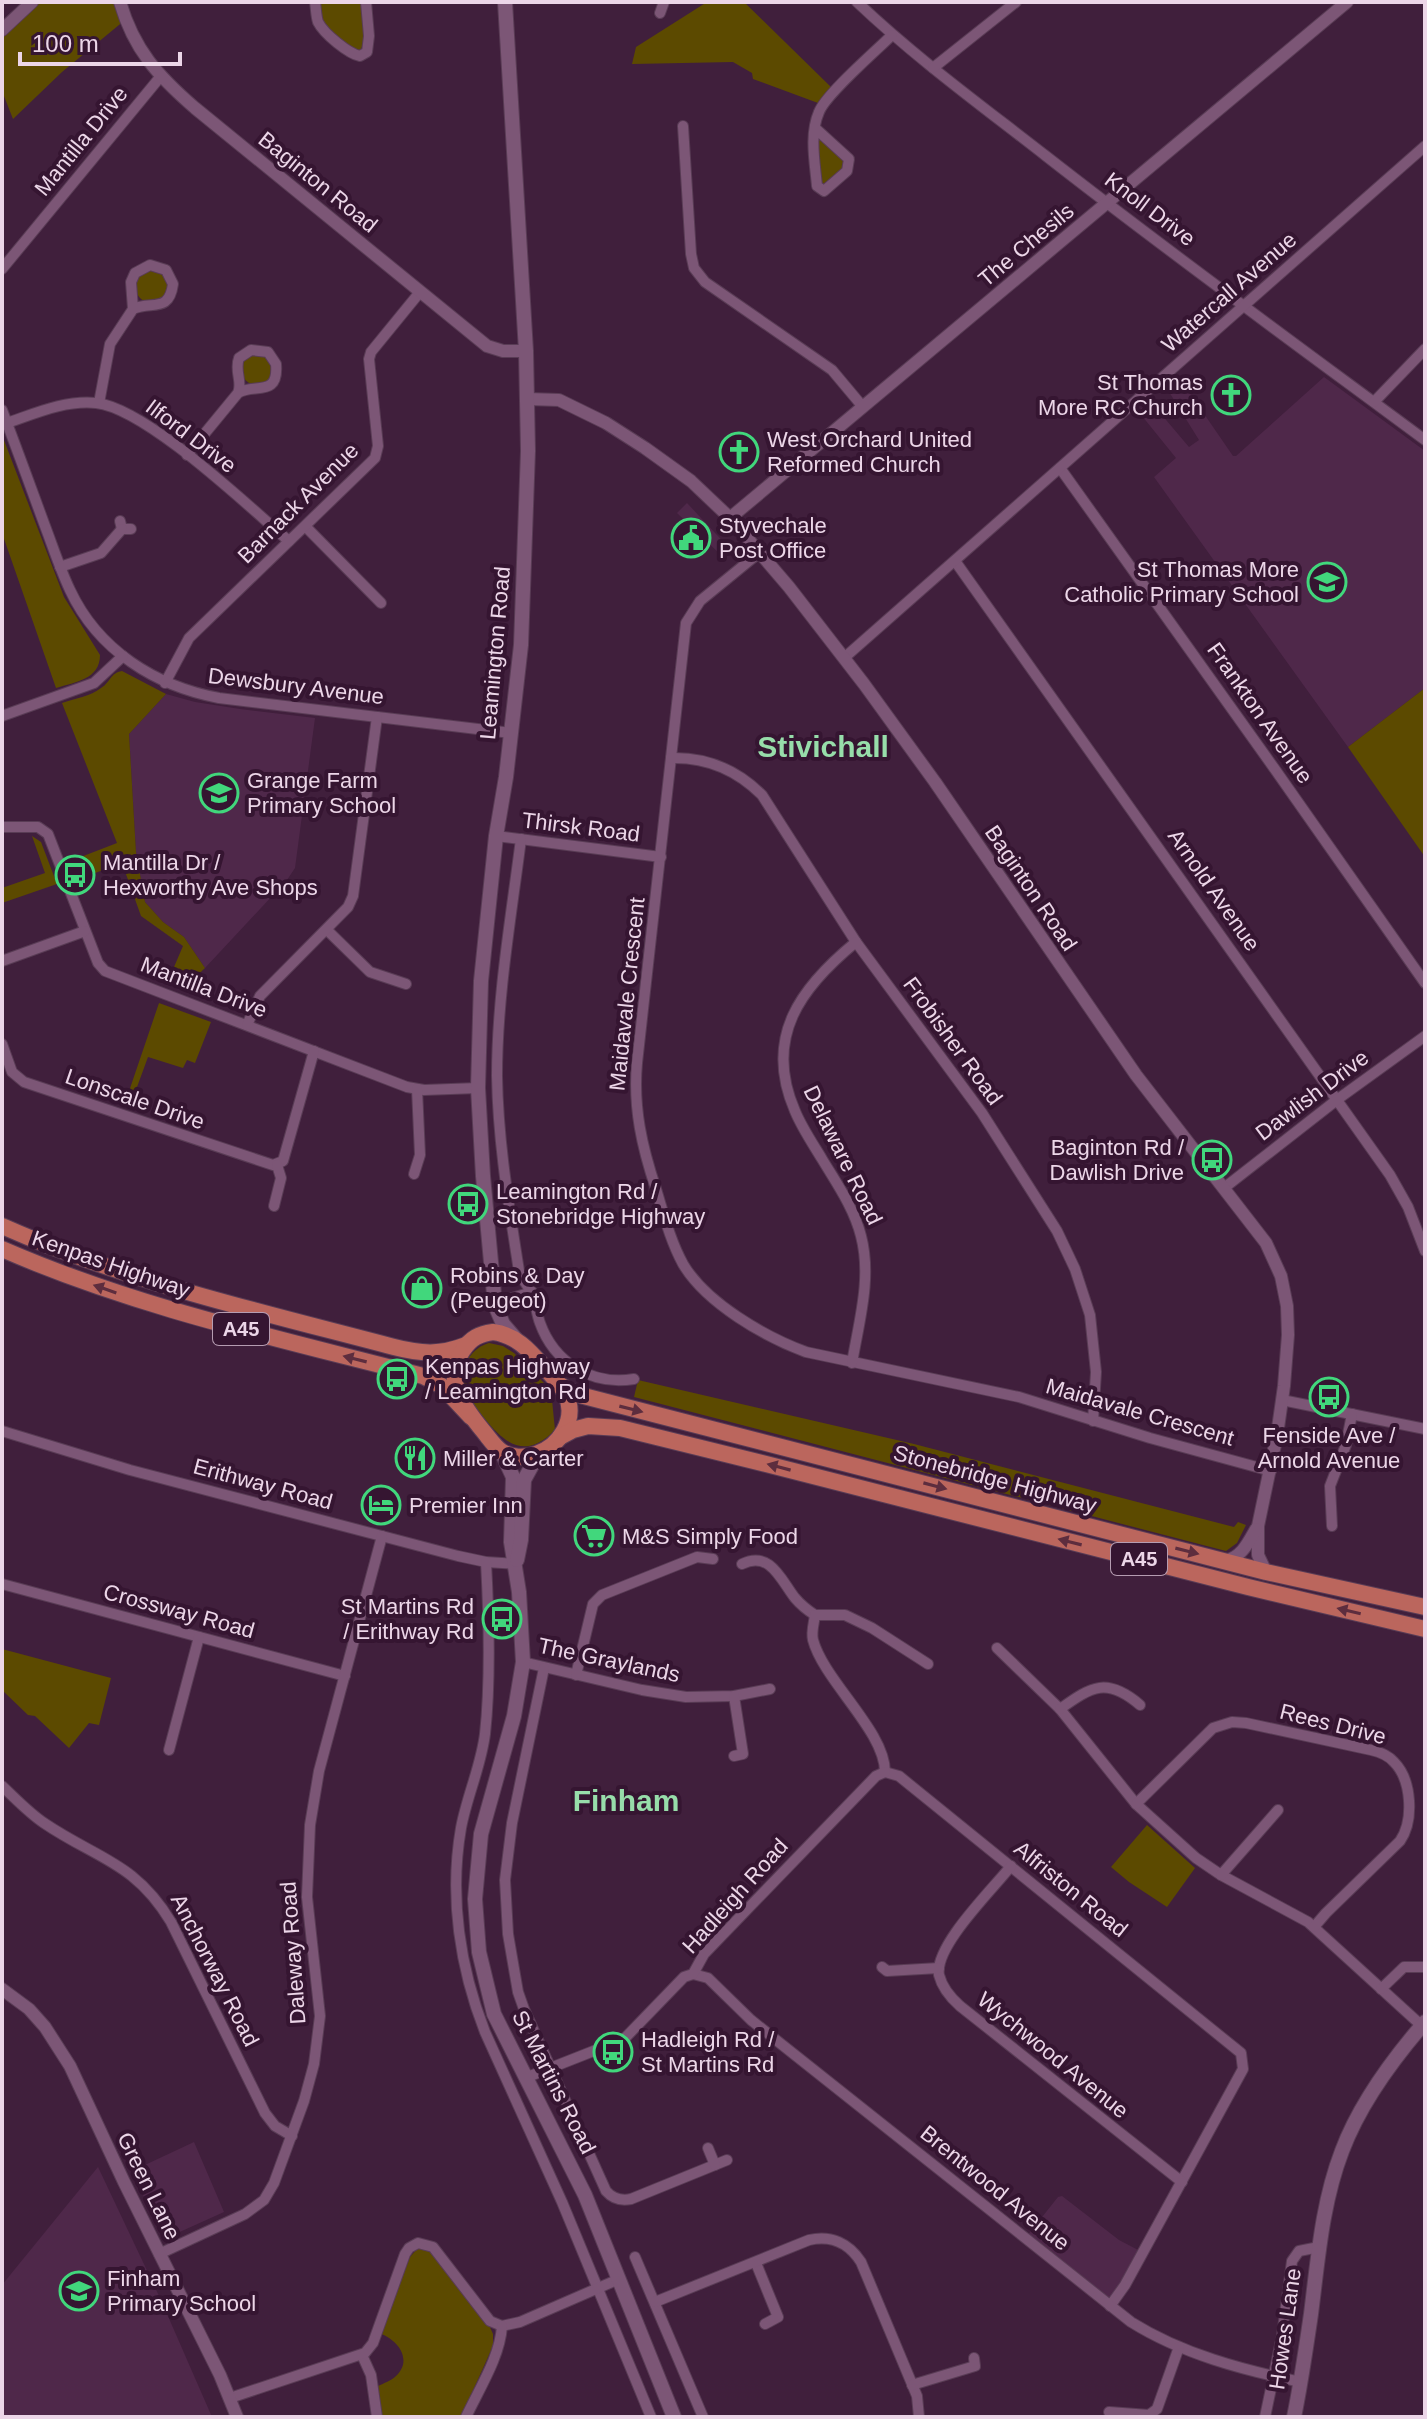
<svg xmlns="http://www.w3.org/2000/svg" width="1427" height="2419" font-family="Arial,sans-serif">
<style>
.built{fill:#4f284a}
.green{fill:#5c4a00}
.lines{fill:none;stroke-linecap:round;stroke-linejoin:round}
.minor-casing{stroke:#593c55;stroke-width:12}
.tertiary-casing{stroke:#593c55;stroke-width:14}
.secondary-casing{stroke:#593c55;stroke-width:16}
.trunk-casing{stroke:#593c55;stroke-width:18}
.minor{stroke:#7c5676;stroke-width:10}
.tertiary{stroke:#7c5676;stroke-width:12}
.secondary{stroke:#7c5676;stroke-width:14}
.trunk{stroke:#bb665d;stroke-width:16}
.oneway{fill:#5d2d3e}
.labels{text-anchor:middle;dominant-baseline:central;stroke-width:8;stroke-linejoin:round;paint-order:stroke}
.shield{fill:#351531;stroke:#b59cb1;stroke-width:2}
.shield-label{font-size:20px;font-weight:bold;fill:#ecd6e8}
.street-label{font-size:22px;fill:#ecd6e8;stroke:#351531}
.poi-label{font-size:22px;fill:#ecd6e8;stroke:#351531;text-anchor:start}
.district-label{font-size:30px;font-weight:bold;fill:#97ddaa;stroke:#351531}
</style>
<rect width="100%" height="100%" fill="#401f3c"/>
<g class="built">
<path d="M1178 376 1233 456H1236L1324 377 1425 451V688L1348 747 1154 477 1176 458 1138 411 1150 401 1189 447 1199 440 1166 387Z"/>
<path d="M687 503 730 549 722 556 677 513Z"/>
<path d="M166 694 195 702 240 709 315 718 295 868 287 880 205 968 184 937 163 922 145 902 136 852 129 734Z"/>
<path d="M194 2142 224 2212 173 2235H164L160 2232 132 2171Z"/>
<path d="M98 2167 160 2298 212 2417H4L2 2413V2285Z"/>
<path d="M1062 2196 1119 2240 1140 2251 1109 2302 1027 2236 1058 2197Z"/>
</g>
<g class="green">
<path d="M32 2H120L125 20 62 72 13 119 2 91V30Z"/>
<path d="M320 2H362L365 40 360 51H354L322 22Z"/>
<path d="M707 2H744L832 88 818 103 753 79 752 73 733 62 632 64 636 47Z"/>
<path d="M819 139H823L844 158V168L824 186 821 183 817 142Z"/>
<circle cx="152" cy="286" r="17"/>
<circle cx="257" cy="369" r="16"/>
<path d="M2 435 64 597 100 655C100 679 76 682 56 688L2 533Z"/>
<path d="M122 671 166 694 129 734 136 852 145 902 163 922 184 937 205 968 183 989 168 981 183 946 141 916 122 863 79 879 73 860 117 843 62 703C74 699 91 696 101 688 111 682 110 673 122 671Z"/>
<path d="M1425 688V857L1348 747Z"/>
<path d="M32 836 41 842 57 884 2 903V888L45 873Z"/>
<path d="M159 1003 211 1022 195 1063 187 1060 183 1068 148 1057 129 1109 124 1106Z"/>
<path d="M489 1343 503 1346 514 1353 551 1390 555 1430C526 1459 507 1446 484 1418 478 1410 470 1402 466 1393 458 1372 468 1349 489 1343Z"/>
<path d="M638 1380 914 1444 1234 1527 1238 1522 1246 1525 1237 1543 1226 1551 634 1397Z"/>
<path d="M2 1649 111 1678 99 1725 89 1723 69 1748 35 1716 28 1715 2 1690Z"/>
<path d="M1147 1825 1195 1868 1167 1907 1129 1882 1111 1867Z"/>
<path d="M418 2248 429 2249 489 2325 493 2334V2346L461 2417 382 2416 378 2386C384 2383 391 2381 396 2376 413 2360 398 2340 381 2334L410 2257Z"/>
</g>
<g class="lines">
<g class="minor-casing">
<g id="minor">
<path d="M315 2C316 8 316 16 318 22 324 34 349 54 360 56L367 52 369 36 366 2"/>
<path d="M857 2C916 58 982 106 1046 156 1170 253 1298 346 1425 440"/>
<path d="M660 13 664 2"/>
<path d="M933 68 1016 2"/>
<path d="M683 126 691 254 694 268 705 282 832 370 863 407"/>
<path d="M815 128 849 159 847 171 824 191 817 186C815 163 809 135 819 112 826 94 876 51 892 35"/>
<path d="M2 269 161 76"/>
<path d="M1374 402 1425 349"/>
<path d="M99 403 110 344 133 309 131 282 135 273 150 265 166 270 173 284C169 314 151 300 133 309"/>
<path d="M2 410C17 449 31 488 45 526 53 547 60 569 70 590 98 650 155 686 219 698L511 733"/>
<path d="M7 423C36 413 65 400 96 403 146 408 248 506 289 541"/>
<path d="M187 455 238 393C243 382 234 371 239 358L251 350 268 352 276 364C279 398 254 383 238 393"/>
<path d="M1060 468 1274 768 1425 983"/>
<path d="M120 521 122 529H131"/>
<path d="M306 527 381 603"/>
<path d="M760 552 700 601 686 623 637 1063C633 1108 642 1147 656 1189 664 1215 670 1240 683 1264 706 1303 765 1337 806 1352L1019 1397 1150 1438 1271 1471"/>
<path d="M955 561 1390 1175 1408 1207 1425 1251"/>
<path d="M60 567 101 553 122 529"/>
<path d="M844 658 1425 146"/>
<path d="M165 683 189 638 375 458 378 446 369 359 371 352 420 292"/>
<path d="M2 716 94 683 123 656"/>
<path d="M671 758C707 757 737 770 762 795L856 942 982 1113 1057 1231 1075 1269 1090 1315 1096 1372 1093 1421"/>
<path d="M2 827H38L48 834 98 963 105 971 407 1087 424 1090 478 1088"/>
<path d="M496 836 661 857"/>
<path d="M521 839C511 918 497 997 497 1076 498 1142 509 1206 519 1271 522 1281 531 1288 534 1298 536 1306 537 1315 540 1323 554 1362 591 1386 634 1379"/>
<path d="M327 930 370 972 406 984"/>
<path d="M2 961 85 931"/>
<path d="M247 1025 260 996 348 907 353 896 377 717"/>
<path d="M2 1044 12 1072 24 1082 273 1165 283 1161 314 1051"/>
<path d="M414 1174 420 1155 417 1089"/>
<path d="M1224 1188 1338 1099 1425 1036"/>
<path d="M274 1206 281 1178 277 1165"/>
<path d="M495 1303 532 1292"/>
<path d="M852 1363C859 1321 872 1278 861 1236 854 1208 837 1184 822 1159 813 1144 802 1128 795 1111 763 1037 801 987 856 942"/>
<path d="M1282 1400 1425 1429"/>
<path d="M2 1431 130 1470 458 1556 486 1562 516 1564"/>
<path d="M1332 1526 1330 1486 1346 1445 1352 1414"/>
<path d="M486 1562C489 1617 491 1679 485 1734 481 1766 467 1796 461 1828 449 1897 460 1968 485 2032L562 2202 651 2417"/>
<path d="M742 1564C770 1550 781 1580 795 1598 801 1605 807 1610 815 1615"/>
<path d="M2 1584 345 1676"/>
<path d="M997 1648 1060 1709 1136 1804 1196 1858 1221 1875 1308 1922 1422 2026"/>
<path d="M523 1662 642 1690 686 1697 734 1696 770 1689"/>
<path d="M544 1668 512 1823 505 1880 508 1934 518 1992 524 2009 606 2191C613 2199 621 2201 631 2199L727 2160"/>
<path d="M576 1675 593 1604 602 1595 697 1557 713 1559"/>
<path d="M1060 1709C1092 1686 1107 1677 1140 1705"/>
<path d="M169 1750 199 1637"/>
<path d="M734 1756 743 1754 734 1696"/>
<path d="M885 1772 899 1776 1241 2053 1243 2069 1125 2285 1110 2306"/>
<path d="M885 1772C885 1731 824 1681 813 1640 811 1632 814 1623 815 1615H845L872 1628 928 1664"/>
<path d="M2 1786C15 1798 29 1813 44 1823 97 1859 135 1862 171 1922L265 2113 275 2126 292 2136"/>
<path d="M1136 1804 1213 1728 1232 1722 1246 1723 1371 1750C1380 1752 1388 1755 1394 1762 1412 1780 1414 1821 1400 1841L1326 1913 1314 1927"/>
<path d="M1011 1866C993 1889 934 1946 939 1975 942 1987 951 1998 960 2006L1182 2182"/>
<path d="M1221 1875 1278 1810"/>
<path d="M882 1967 887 1971 939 1968"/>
<path d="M693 1974 708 1978 751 2020 1131 2322C1182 2354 1243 2370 1301 2382"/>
<path d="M1381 1989 1404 1967H1425"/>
<path d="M525 2078 624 2039 684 1977 693 1974 704 1954 876 1776 885 1772"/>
<path d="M708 2148 715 2165"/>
<path d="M159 2254 245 2214 264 2200 274 2183 304 2101 314 2064 320 2016 307 1897 310 1825 319 1771 382 1536"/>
<path d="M635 2257 703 2417"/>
<path d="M756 2263 778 2317 765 2324"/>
<path d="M655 2302 809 2240C831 2235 849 2243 861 2262L917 2396 919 2417"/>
<path d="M362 2355 371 2375 377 2417"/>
<path d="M912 2385 975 2366 974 2358"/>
<path d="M230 2398 365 2353 373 2343 405 2254 409 2248 418 2243 433 2247 490 2321 502 2326 520 2322 619 2279"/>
<path d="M1109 2412 1149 2415 1157 2409 1179 2347"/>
<path d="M466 2417C479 2389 500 2357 502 2326"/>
<path d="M1265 2417 1282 2336 1292 2261 1299 2251 1319 2247"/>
</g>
</g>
<g class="tertiary-casing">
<g id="tertiary">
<path d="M120 2C134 50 158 76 195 108L487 346 503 351H526"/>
<path d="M2 30 32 2"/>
<path d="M528 399 559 400 606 423 645 448 691 481 730 518 789 587 864 684 935 782 1136 1075 1266 1243 1281 1276 1287 1306 1288 1335 1284 1386 1277 1435 1258 1526V1555L1266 1572"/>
<path d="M730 518 1347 2"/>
<path d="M1225 1561C1242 1557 1248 1543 1256 1529"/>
<path d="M2 1989 29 2009 45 2027 70 2066 124 2182 220 2375 237 2417"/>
</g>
</g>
<g class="secondary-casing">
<g id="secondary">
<path d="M505 2 526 351 528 451 521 645 506 777 496 836 481 981 478 1088 483 1176 495 1305 503 1324 516 1339"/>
<path d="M501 1451 513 1477 511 1542 519 1592 523 1662 514 1716 481 1834 475 1899 479 1952 494 2014 585 2195 674 2417"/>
<path d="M517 1560 521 1540 524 1480 535 1460 543 1452"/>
<path d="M1294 2417C1301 2383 1306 2348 1311 2314 1318 2259 1322 2203 1342 2151 1360 2103 1392 2060 1425 2022"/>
</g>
</g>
<g class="trunk-casing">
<g id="trunk">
<path d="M2 1226C128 1282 262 1312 394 1347 421 1354 441 1355 466 1345"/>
<path d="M2 1249C137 1308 281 1339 423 1376L442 1386 471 1417"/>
<path d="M493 1332C516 1335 529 1350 543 1366 551 1375 561 1384 566 1395 577 1419 560 1446 536 1454 525 1458 511 1458 501 1451 494 1446 489 1438 484 1432 465 1409 442 1380 463 1350 471 1338 479 1334 493 1332Z"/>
<path d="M558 1384 576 1394 603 1401 1266 1572 1425 1607"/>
<path d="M560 1437 573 1430 588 1426 620 1428 770 1465 1248 1587 1425 1629"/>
</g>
</g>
<use href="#minor" class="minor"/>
<use href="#tertiary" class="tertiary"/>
<use href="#secondary" class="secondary"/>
<use href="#trunk" class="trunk"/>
</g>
<defs><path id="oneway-solid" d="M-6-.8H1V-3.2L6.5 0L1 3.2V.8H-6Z" transform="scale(2)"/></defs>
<g class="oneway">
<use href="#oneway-solid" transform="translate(105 1289) rotate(-161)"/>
<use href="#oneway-solid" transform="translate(355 1359) rotate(-166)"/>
<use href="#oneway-solid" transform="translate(631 1409) rotate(14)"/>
<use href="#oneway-solid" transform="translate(779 1467) rotate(-165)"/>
<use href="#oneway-solid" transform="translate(935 1486) rotate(15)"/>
<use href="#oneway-solid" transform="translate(1070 1542) rotate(-166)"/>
<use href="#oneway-solid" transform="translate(1187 1551) rotate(14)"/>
<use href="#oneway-solid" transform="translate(1349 1611) rotate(-167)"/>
</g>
<defs>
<g id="church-ring" transform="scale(2)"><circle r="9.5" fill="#351531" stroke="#41d77c" stroke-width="1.5"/><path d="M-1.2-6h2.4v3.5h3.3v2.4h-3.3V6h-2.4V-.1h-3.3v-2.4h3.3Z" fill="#41d77c"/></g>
<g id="civic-ring" transform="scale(2)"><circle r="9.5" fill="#351531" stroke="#41d77c" stroke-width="1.5"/><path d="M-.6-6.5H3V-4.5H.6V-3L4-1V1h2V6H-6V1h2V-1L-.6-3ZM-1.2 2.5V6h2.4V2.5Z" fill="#41d77c"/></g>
<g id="school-ring" transform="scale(2)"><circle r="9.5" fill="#351531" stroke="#41d77c" stroke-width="1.5"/><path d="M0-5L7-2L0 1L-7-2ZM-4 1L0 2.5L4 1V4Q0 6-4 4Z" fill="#41d77c"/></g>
<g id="bus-ring" transform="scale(2)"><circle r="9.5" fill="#351531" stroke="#41d77c" stroke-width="1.5"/><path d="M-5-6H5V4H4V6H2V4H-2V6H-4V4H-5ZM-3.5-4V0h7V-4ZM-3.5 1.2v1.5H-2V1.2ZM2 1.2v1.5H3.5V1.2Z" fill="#41d77c"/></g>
<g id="shop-ring" transform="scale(2)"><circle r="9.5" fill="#351531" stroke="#41d77c" stroke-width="1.5"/><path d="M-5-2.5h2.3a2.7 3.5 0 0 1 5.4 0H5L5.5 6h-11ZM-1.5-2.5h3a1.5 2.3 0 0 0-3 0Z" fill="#41d77c"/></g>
<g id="restaurant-ring" transform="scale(2)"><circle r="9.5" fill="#351531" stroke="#41d77c" stroke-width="1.5"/><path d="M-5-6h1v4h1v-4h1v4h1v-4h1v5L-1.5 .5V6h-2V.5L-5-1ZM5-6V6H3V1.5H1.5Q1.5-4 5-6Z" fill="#41d77c"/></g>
<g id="hotel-ring" transform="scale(2)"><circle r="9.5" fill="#351531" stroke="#41d77c" stroke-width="1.5"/><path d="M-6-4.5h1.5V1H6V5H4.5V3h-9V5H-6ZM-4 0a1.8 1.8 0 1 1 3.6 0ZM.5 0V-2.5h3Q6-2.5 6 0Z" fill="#41d77c"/></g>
<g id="supermarket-ring" transform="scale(2)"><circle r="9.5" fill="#351531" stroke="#41d77c" stroke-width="1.5"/><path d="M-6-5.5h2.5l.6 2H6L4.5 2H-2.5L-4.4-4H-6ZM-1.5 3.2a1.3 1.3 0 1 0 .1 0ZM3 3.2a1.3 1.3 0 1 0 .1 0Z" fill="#41d77c"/></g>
</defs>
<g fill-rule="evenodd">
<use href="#church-ring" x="1231" y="395"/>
<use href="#church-ring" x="739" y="452"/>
<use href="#civic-ring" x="691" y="538"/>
<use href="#school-ring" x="1327" y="582"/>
<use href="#school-ring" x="219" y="793"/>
<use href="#bus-ring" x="75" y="875"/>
<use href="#bus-ring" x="1212" y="1160"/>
<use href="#bus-ring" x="468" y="1204"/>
<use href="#shop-ring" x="422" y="1288"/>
<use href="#bus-ring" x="397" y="1379"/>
<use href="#bus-ring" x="1329" y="1397"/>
<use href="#restaurant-ring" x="415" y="1458"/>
<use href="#hotel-ring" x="381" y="1505"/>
<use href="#supermarket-ring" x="594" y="1536"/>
<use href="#bus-ring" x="502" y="1619"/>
<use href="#bus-ring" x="613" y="2052"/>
<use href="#school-ring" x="79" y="2291"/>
</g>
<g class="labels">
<g class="shield">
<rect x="213" y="1313" width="56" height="32" rx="6"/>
<rect x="1111" y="1543" width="56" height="32" rx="6"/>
</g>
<g class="shield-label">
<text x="241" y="1329">A45</text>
<text x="1139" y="1559">A45</text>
</g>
<g class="street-label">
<text transform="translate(81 141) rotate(-51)">Mantilla Drive</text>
<text transform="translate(318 182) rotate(39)">Baginton Road</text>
<text transform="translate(1150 209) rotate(37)">Knoll Drive</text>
<text transform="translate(1026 245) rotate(-40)">The Chesils</text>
<text transform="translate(1229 292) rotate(-41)">Watercall Avenue</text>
<text transform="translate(191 436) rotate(37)">Ilford Drive</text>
<text transform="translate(298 503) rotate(-45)">Barnack Avenue</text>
<text transform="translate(495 653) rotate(-85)">Leamington Road</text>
<text transform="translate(296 686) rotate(7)">Dewsbury Avenue</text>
<text transform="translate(1260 713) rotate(55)">Frankton Avenue</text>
<text transform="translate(581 827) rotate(7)">Thirsk Road</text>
<text transform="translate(1031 888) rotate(56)">Baginton Road</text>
<text transform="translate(1214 890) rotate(55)">Arnold Avenue</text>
<text transform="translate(204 987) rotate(21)">Mantilla Drive</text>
<text transform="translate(627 994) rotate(-84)">Maidavale Crescent</text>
<text transform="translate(953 1041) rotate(54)">Frobisher Road</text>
<text transform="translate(1312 1095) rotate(-37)">Dawlish Drive</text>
<text transform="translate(135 1099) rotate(19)">Lonscale Drive</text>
<text transform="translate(843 1155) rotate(64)">Delaware Road</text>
<text transform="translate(111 1264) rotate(19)">Kenpas Highway</text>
<text transform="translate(1140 1412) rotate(16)">Maidavale Crescent</text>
<text transform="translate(995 1479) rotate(15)">Stonebridge Highway</text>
<text transform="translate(263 1484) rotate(15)">Erithway Road</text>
<text transform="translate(179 1611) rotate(15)">Crossway Road</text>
<text transform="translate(609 1660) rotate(12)">The Graylands</text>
<text transform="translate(1333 1724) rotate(14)">Rees Drive</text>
<text transform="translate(1071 1889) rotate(39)">Alfriston Road</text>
<text transform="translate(735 1896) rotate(-48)">Hadleigh Road</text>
<text transform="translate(293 1953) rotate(-94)">Daleway Road</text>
<text transform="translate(215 1970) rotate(63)">Anchorway Road</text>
<text transform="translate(1053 2055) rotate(39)">Wychwood Avenue</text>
<text transform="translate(554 2082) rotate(63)">St Martins Road</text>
<text transform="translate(149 2186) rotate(64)">Green Lane</text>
<text transform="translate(995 2188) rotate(39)">Brentwood Avenue</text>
<text transform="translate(1285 2329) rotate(-82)">Howes Lane</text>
</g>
<g class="poi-label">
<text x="1203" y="382" text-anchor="end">St Thomas<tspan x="1203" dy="25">More RC Church</tspan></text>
<text x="767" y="439">West Orchard United<tspan x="767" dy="25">Reformed Church</tspan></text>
<text x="719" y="525">Styvechale<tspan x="719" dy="25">Post Office</tspan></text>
<text x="1299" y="569" text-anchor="end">St Thomas More<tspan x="1299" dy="25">Catholic Primary School</tspan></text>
<text x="247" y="780">Grange Farm<tspan x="247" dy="25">Primary School</tspan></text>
<text x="103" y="862">Mantilla Dr /<tspan x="103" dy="25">Hexworthy Ave Shops</tspan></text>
<text x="1184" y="1147" text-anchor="end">Baginton Rd /<tspan x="1184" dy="25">Dawlish Drive</tspan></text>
<text x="496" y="1191">Leamington Rd /<tspan x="496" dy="25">Stonebridge Highway</tspan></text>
<text x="450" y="1275">Robins &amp; Day<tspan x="450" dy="25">(Peugeot)</tspan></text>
<text x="425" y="1366">Kenpas Highway<tspan x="425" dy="25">/ Leamington Rd</tspan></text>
<text x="1329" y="1435" text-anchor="middle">Fenside Ave /<tspan x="1329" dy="25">Arnold Avenue</tspan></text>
<text x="443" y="1458">Miller &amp; Carter</text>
<text x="409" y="1505">Premier Inn</text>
<text x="622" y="1536">M&amp;S Simply Food</text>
<text x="474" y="1606" text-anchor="end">St Martins Rd<tspan x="474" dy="25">/ Erithway Rd</tspan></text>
<text x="641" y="2039">Hadleigh Rd /<tspan x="641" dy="25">St Martins Rd</tspan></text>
<text x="107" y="2278">Finham<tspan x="107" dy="25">Primary School</tspan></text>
</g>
<g class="district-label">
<text x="823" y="746">Stivichall</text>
<text x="626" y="1800">Finham</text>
</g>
</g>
<rect width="1427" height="2419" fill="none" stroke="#ecd6e8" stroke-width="8"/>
<path d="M20 52v12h160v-12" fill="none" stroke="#ecd6e8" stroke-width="4"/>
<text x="32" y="52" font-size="24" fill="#ecd6e8" stroke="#351531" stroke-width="6" paint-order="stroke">100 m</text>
</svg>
